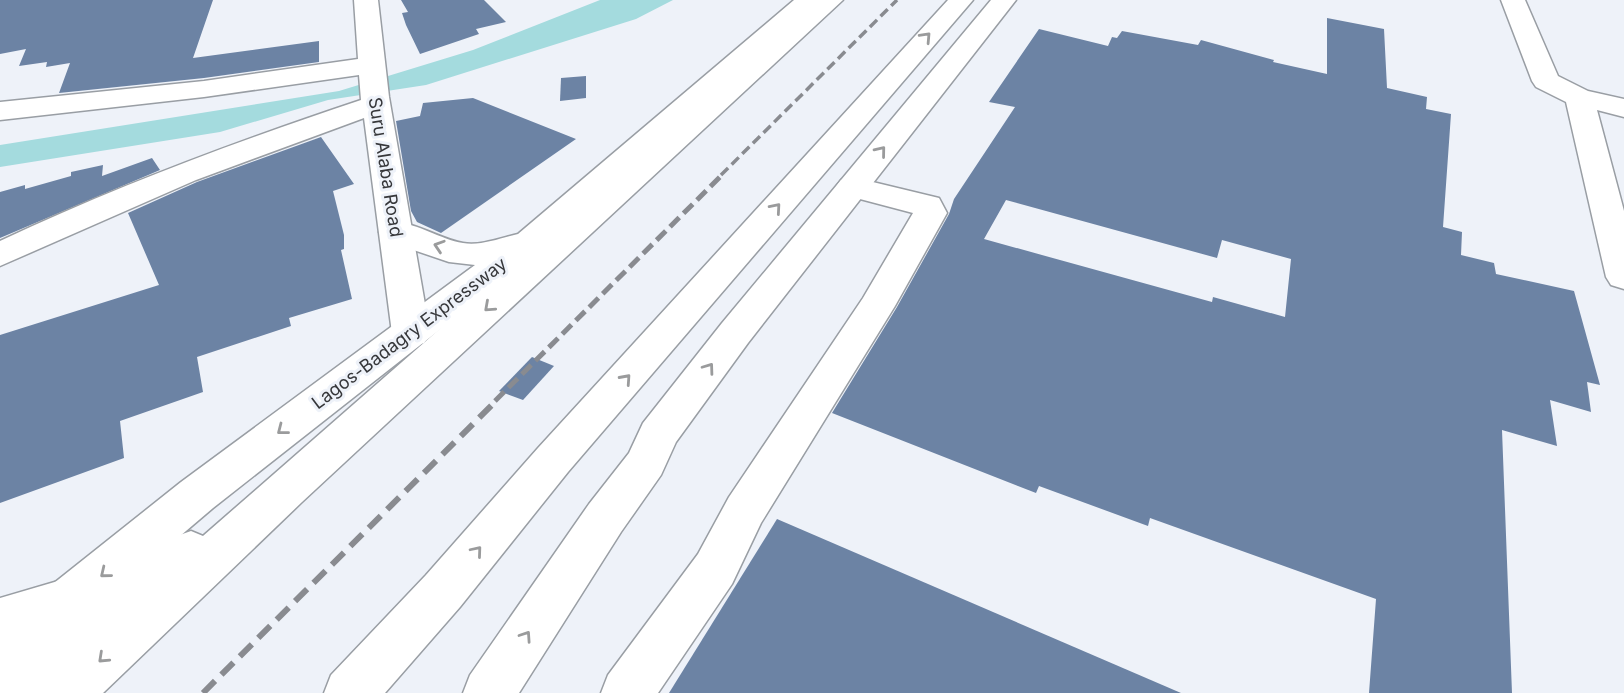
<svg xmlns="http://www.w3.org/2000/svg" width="1624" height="693" font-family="Inter,sans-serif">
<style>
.water{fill:#a4dbde}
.building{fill:#6c83a4;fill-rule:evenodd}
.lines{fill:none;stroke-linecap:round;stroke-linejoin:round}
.minor-casing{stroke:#999ea4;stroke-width:3}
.major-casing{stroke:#999ea4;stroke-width:3}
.highway-casing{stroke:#999ea4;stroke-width:3}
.minor{fill:#fff;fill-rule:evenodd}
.major{fill:#fff;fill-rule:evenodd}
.highway{fill:#fff;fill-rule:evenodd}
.rail-far2{stroke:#898b90;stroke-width:3.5;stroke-dasharray:10 5;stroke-linecap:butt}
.rail-far1{stroke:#898b90;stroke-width:5;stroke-dasharray:13 6;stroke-linecap:butt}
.rail{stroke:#898b90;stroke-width:6;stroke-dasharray:17 9;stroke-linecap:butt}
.oneway{stroke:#9a9b9c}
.labels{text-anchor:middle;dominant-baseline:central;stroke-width:6;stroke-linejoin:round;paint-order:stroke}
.street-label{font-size:18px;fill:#36373a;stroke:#eef2f9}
</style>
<rect width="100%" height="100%" fill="#eef2f9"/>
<path class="water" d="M600 0H673L636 19 426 85 328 100 220 132 0 167V145L339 91 473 50Z"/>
<g class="building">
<path d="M0 0H213L193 58 319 41V62L204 78 59 93 70 63 46 67 47 62 19 66 26 49 0 54Z"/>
<path d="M401 0H484L506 22 476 29 479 34 420 54 406 25 402 13 408 12Z"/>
<path d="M1327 18 1384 29 1387 88 1427 97 1426 109 1451 114 1443 227 1462 232 1461 255 1494 263 1496 274 1574 291 1600 385 1587 382 1591 412 1550 400 1557 446 1502 430 1512 693H1369L1376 599 1150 518 1148 526 1039 486 1036 493 832 413 897 307 949 214 954 199 1015 107 989 102 1039 29 1108 46 1112 37 1117 38 1122 31 1198 45 1201 40 1274 60 1273 62 1327 74ZM1006 200 1217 258 1222 240 1291 259 1285 317 1213 297 1212 302 984 239Z"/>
<path d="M586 76V98L560 101 561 78Z"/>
<path d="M473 98 576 139 441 233 417 222 411 211 396 121 420 116 423 103Z"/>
<path d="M321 137 354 184 333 191 344 235V249L341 250 352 299 289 318 291 326 197 357 203 392 120 421 124 458 0 503V335L159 285 128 213 197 182Z"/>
<path d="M152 158 160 170 0 238V192L25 185V189L71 176V172L103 165 102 176Z"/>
<path d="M532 357 554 366 523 400 499 391Z"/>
<path d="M777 519 1181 693H669Z"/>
</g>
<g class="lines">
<g class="minor-casing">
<g id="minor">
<path d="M354 0H378L389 97 430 333 424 343 411 346 398 343 392 333 364 118 196 180 0 266V241C117 186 238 141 361 100L359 75 204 97 0 120V102L204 81 358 59Z"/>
<path d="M1501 0H1525L1558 76 1588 91 1624 99V117L1597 110 1624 211V289L1611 285 1606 277 1566 102 1536 87 1532 81Z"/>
<path d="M852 177 939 198 947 213 895 306 761 523 732 584 658 693H601L608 675 698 554 729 497 863 298 913 213 841 194 836 187 841 180Z"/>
<path d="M58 581 75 587 83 603 75 619 0 644V598Z"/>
</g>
</g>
<g class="major-casing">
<g id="major">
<path d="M794 0H821L541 250 213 508 18 674 0 682V626L181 482 475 265 449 262 384 240 379 232 384 224C411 217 437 239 463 243 481 246 501 238 518 234Z"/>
<path d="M991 0H1016L748 343 676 442 661 475 621 532 519 693H463L470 675 589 504 629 453 643 423 722 323Z"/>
</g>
</g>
<g class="highway-casing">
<g id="highway">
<path d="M816 0H843L302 502 103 693H0V667L95 588 174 537 191 531 203 536Z"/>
<path d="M948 0H973L568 472 460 607 385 693H324L331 675 426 575 538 448Z"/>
</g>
</g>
<use href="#minor" class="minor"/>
<use href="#major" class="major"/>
<use href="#highway" class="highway"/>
<path class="rail-far2" d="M721 175 897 0"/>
<path class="rail-far1" d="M495 401 723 174"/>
<path class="rail" d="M203 693 497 400"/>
</g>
<defs><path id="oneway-chevron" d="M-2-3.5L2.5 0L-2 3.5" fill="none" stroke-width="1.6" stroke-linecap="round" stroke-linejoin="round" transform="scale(1.75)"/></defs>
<g class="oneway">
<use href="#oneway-chevron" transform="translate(926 37) rotate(-47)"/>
<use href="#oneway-chevron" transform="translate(881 151) rotate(-51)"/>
<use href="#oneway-chevron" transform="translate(776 208) rotate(-49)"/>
<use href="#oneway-chevron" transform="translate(439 246) rotate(-162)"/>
<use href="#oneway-chevron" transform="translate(489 307) rotate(138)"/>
<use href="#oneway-chevron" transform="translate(709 368) rotate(-54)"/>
<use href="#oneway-chevron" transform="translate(626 379) rotate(-48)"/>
<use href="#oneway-chevron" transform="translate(282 430) rotate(142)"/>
<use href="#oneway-chevron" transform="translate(477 551) rotate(-50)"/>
<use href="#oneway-chevron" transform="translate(105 573) rotate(141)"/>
<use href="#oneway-chevron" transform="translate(526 636) rotate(-56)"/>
<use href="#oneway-chevron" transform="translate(103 658) rotate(137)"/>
</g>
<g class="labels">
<g class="street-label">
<text transform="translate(386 167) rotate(81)">Suru Alaba Road</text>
<text transform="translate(409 333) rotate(-37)">Lagos-Badagry Expressway</text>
</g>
</g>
</svg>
